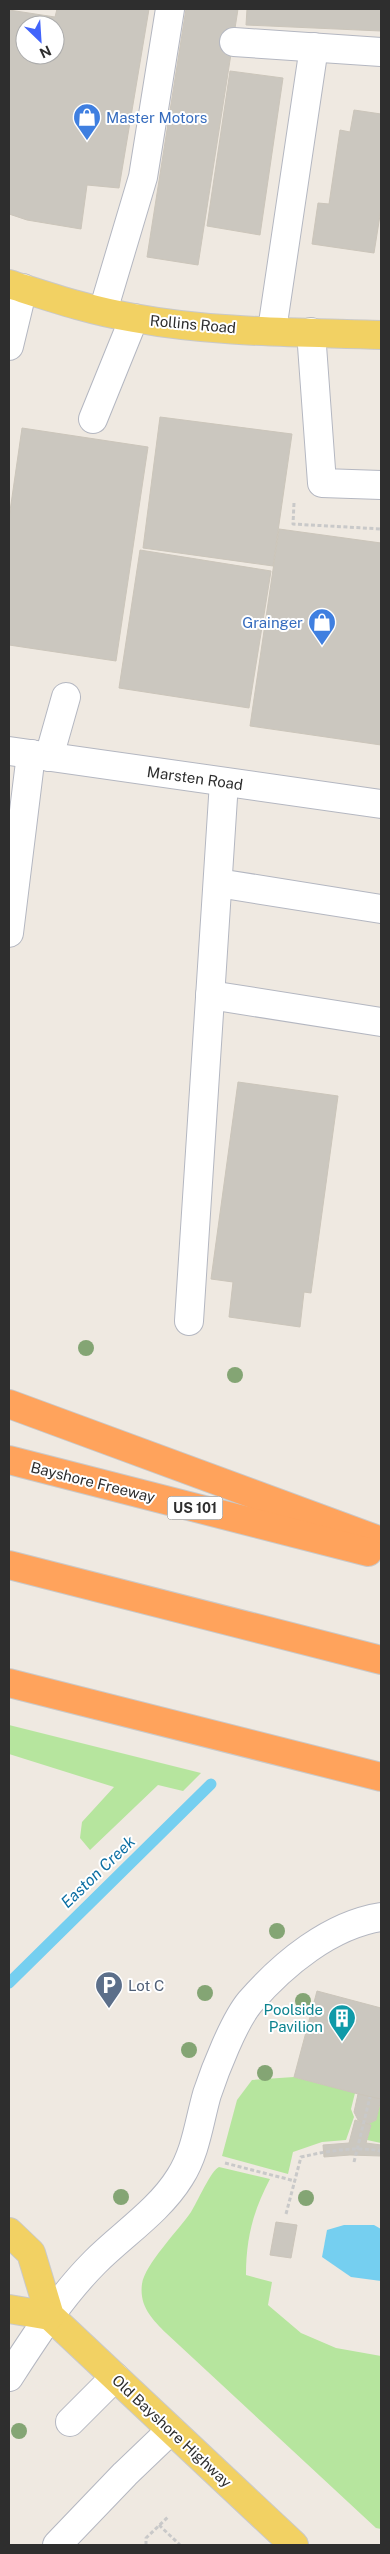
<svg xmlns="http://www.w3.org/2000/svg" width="390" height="2554" font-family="'Public Sans',sans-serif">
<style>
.green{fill:#b6e59e}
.water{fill:#75cff0}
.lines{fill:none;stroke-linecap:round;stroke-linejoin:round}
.stream{stroke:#75cff0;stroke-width:11}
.building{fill:#cbc7bf;stroke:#cbc5ba;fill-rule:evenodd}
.minor-casing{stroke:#b4b7c1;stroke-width:30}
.major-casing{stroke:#c9c9c9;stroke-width:30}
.highway-casing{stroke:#c9c9c9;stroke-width:30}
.path{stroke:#c9c9c9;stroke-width:3;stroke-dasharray:4 2.5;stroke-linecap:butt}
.minor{stroke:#fff;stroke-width:28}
.major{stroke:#f2d163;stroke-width:28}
.highway{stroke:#ffa35c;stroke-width:28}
.tree{fill:#84a574}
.labels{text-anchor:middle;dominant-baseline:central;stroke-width:4;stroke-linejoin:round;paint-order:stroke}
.shield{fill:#fff;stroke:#6d6d6d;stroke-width:1}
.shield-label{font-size:14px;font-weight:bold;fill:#2e2e2e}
.shop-label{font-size:15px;fill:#366cbe;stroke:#fff;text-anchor:start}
.street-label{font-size:15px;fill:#2e2e2e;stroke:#fff}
.service-label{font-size:15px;fill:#4e5e75;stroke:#fff;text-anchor:start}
.culture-label{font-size:15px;fill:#0d838f;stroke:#fff;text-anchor:end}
.water-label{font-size:16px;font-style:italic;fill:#0d6fa3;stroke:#fff}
</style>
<rect width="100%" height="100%" fill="#efe9e1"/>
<g class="green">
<path d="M9 1725 201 1773 183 1791 158 1785 90 1850 80 1838 82 1822 114 1787 9 1754Z"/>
<path d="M294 2077 355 2093 351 2109 354 2117 346 2140 322 2142 293 2152 288 2174 222 2156 237 2100 252 2080Z"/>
<path d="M381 2100V2143L367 2140 371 2125 368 2124 376 2120Z"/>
<path d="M219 2167 270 2179C253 2211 246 2239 246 2275L272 2282 268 2305 301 2333 336 2348 381 2356V2529L376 2528 166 2333C152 2319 139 2306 142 2284 145 2264 178 2231 191 2212 197 2203 211 2170 219 2167Z"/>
</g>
<path class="water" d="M344 2225H374L381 2229V2281L351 2277 322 2257 327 2230Z"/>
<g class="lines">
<path class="stream" d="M9 1983 211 1784"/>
</g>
<g class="building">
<path d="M57 9H149L119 188 87 185 81 229 27 220 9 214V10L55 17ZM25 25H55V55H25Z"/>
<path d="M186 9H238L198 265 147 257Z"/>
<path d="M247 9H381V31L246 25Z"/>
<path d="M230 71 283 78 260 235 207 226Z"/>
<path d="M354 110 381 114V209L374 253 312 244 318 203 329 204 340 130 350 132Z"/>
<path d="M160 417 292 434 273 566 143 548Z"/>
<path d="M22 428 148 447 116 661 9 645V518Z"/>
<path d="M279 529 381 543V745L250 726Z"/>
<path d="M140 550 271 571 249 708 119 688Z"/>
<path d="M238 1082 338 1096 311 1293 304 1292 300 1327 229 1317 233 1282 211 1279Z"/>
<path d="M317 1991 381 2008V2100L294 2077Z"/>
<path d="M358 2094 381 2099 376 2120 368 2124 358 2120 354 2112Z"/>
<path d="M355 2120 371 2125 366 2143 381 2145V2156L350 2155 324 2157 323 2145 349 2143Z"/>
<path d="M276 2222 297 2225 291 2258 270 2255Z"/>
</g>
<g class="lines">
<g class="minor-casing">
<g id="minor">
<path d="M234 42 381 52"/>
<path d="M103 311 143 177 170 9"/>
<path d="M272 330 314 47"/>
<path d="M311 332 322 483 381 485"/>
<path d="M9 346 23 288"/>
<path d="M93 419 134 318"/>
<path d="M9 751 381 804"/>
<path d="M49 757 66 697"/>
<path d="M218 883 381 909"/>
<path d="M9 933 31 754"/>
<path d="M210 995 381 1022"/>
<path d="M189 1321 224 782"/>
<path d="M9 2377C35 2337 61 2296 95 2262 123 2234 159 2211 180 2177 196 2152 199 2122 207 2094 215 2070 234 2021 250 2002 283 1964 330 1925 381 1917"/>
<path d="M70 2422 115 2377"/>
<path d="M57 2545 125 2474 171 2430"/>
</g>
</g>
<g class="major-casing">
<g id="major">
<path d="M9 284C50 297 91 311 134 318 215 333 299 332 381 335"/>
<path d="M9 2232 31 2253 50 2316 294 2545"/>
<path d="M9 2309 50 2316"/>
</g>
</g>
<g class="highway-casing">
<g id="highway">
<path d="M9 1404 381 1541"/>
<path d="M9 1460 368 1552"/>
<path d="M9 1565 381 1660"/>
<path d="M9 1683 381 1777"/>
</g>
</g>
<g class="path">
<path d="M294 503 293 524 381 529"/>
<path d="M354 2162 370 2097"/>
<path d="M225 2163 295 2181"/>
<path d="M286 2214 301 2157C328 2151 354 2146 381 2151"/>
<path d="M159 2525 180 2545"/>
<path d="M146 2545V2538L169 2516"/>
</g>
<use href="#minor" class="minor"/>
<use href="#major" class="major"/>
<use href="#highway" class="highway"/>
</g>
<g class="tree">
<circle cx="86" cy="1348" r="8"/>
<circle cx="235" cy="1375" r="8"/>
<circle cx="277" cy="1931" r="8"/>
<circle cx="205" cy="1993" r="8"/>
<circle cx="303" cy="2001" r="8"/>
<circle cx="189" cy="2050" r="8"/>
<circle cx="265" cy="2073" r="8"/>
<circle cx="121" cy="2197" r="8"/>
<circle cx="306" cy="2198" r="8"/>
<circle cx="19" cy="2431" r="8"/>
</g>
<defs>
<g id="shop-pin" transform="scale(1.4375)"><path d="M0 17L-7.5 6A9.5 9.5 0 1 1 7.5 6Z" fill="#3f7fe0" stroke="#fff"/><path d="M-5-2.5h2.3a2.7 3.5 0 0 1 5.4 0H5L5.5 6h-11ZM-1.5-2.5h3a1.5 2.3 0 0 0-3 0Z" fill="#fff"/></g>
<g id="parking-pin" transform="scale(1.4375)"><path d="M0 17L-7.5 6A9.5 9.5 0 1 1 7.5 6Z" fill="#5c6f8a" stroke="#fff"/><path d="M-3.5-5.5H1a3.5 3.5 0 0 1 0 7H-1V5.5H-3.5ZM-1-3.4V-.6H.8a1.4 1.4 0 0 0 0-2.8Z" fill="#fff"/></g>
<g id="building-pin" transform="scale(1.4375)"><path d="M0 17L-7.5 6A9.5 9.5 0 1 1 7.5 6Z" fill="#0f9aa8" stroke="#fff"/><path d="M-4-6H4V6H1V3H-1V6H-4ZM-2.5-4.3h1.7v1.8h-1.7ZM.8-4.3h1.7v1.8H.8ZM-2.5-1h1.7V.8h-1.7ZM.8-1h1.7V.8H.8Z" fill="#fff"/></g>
</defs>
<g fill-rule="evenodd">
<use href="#shop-pin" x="87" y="117"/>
<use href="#shop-pin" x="322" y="622"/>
<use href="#parking-pin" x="109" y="1985"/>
<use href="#building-pin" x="342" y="2018"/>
</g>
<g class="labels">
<rect class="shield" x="167.5" y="1496.5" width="55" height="23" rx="4"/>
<g class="shield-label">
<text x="195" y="1508">US 101</text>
</g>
<g class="shop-label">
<text x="106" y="117">Master Motors</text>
<text x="303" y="622" text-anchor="end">Grainger</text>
</g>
<g class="street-label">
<text transform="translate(193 324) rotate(5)">Rollins Road</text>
<text transform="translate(195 778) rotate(8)">Marsten Road</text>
<text transform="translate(93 1482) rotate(14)">Bayshore Freeway</text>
<text transform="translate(172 2431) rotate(43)">Old Bayshore Highway</text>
</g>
<g class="service-label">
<text x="128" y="1985">Lot C</text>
</g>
<g class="culture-label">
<text x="323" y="2009">Poolside<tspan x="323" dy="17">Pavilion</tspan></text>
</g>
<g class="water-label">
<text transform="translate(98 1872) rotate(-44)">Easton Creek</text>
</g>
</g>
<rect width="390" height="2554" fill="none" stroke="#2e2e2e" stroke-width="20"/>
<g transform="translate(40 40) rotate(155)"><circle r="24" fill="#ffffff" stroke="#ababab"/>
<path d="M0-4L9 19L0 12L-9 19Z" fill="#4264fb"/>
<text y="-8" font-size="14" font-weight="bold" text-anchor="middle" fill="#2e2e2e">N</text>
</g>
</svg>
